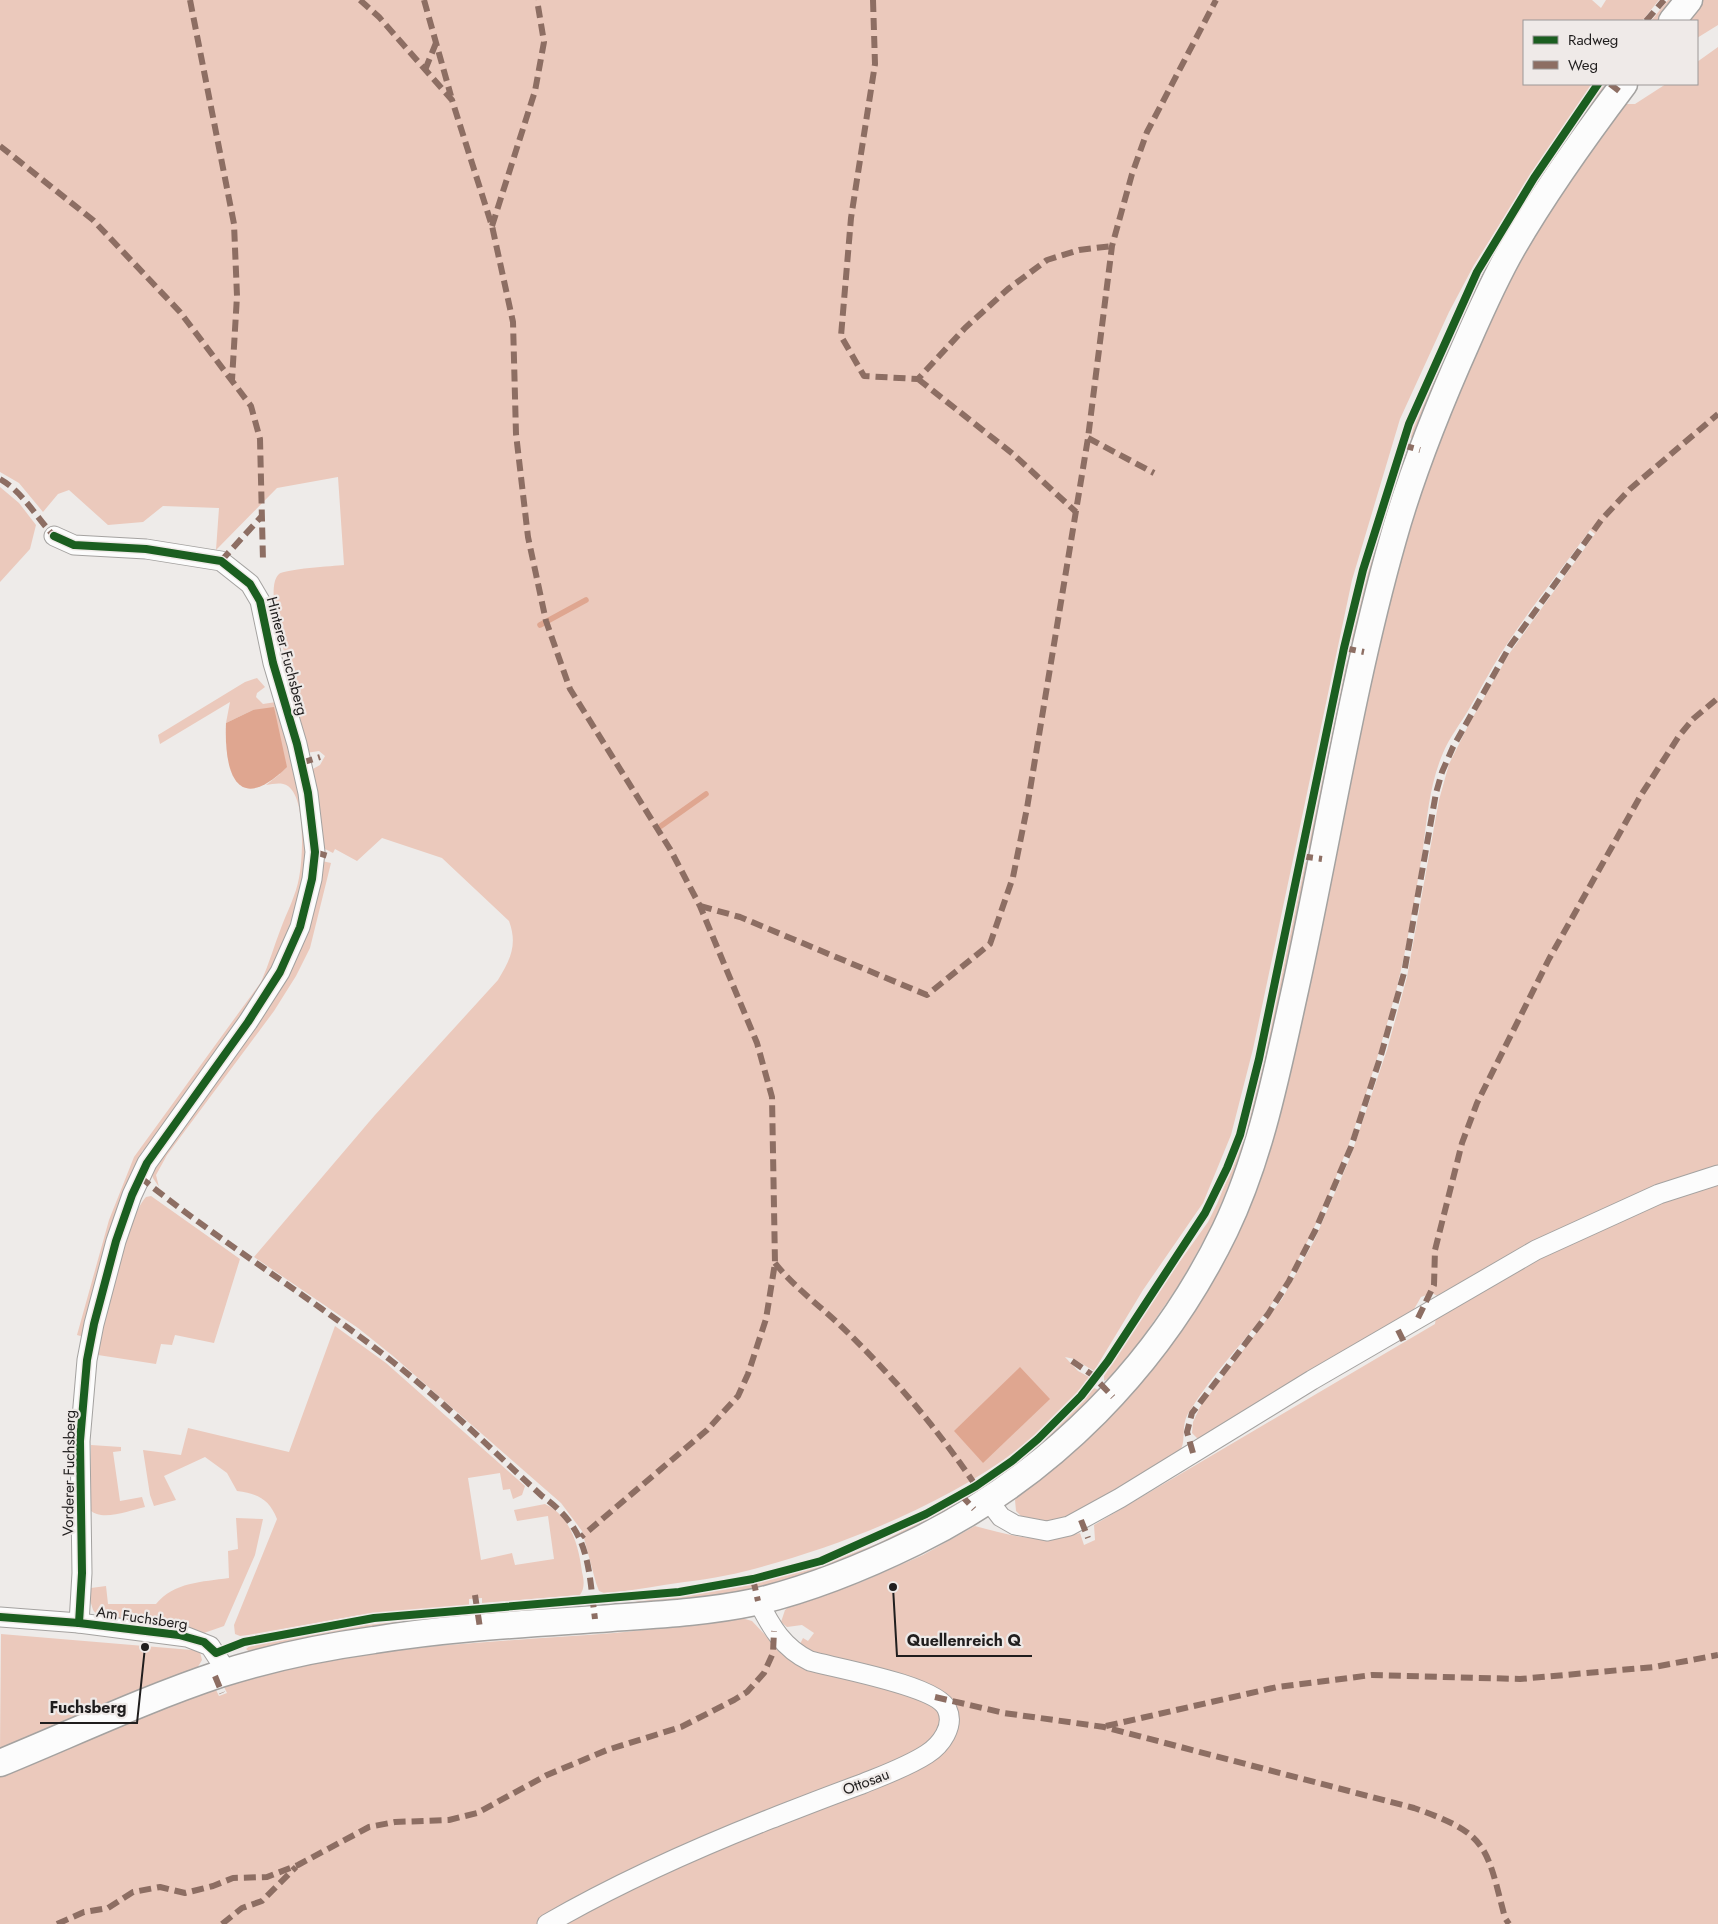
<svg xmlns="http://www.w3.org/2000/svg" width="1718" height="1924" font-family="Jost,sans-serif">
<style>
.green{fill:#ebc9bc}
.water{fill:#dfa690}
.lines{fill:none;stroke-linecap:round;stroke-linejoin:round}
.stream{stroke:#dfa690;stroke-width:5.5}
.minor-casing{stroke:#a4a2a0;stroke-width:21}
.secondary-casing{stroke:#a4a2a0;stroke-width:29}
.minor{stroke:#fcfcfc;stroke-width:19}
.secondary{stroke:#fcfcfc;stroke-width:26}
.quiet{stroke:#8d6e63;stroke-width:6;stroke-dasharray:12 6;stroke-linecap:butt}
.cycleway-casing{stroke:#efeae8;stroke-width:11}
.cycleway{stroke:#1b5e20;stroke-width:8}
.labels{text-anchor:middle;dominant-baseline:central;stroke-width:4.5;stroke-linejoin:round;paint-order:stroke}
.street-label{font-size:15px;fill:#201e1e;stroke:#efeae8}
.leader{fill:none;stroke:#201e1e;stroke-width:2}
.callout-dot{fill:#201e1e;stroke:#efeae8;stroke-width:2}
.callout-label{font-size:16px;text-anchor:middle;font-weight:bold;fill:#201e1e;stroke:#efeae8;stroke-width:4.5;stroke-linejoin:round;paint-order:stroke}
</style>
<rect width="100%" height="100%" fill="#eeebe9"/>
<g class="green">
<path d="M0 0H1592L1601 8 1606 0H1659L1642 21H1524V84H1593L1534 170 1474 265 1449 312 1400 419 1352 580 1253 1049 1231 1135 1203 1203 1143 1290 1094 1371 1074 1359 1065 1357 1078 1371 1089 1377C1079 1390 1069 1404 1058 1415 980 1492 851 1544 746 1571 719 1578 691 1581 664 1585 644 1588 624 1592 604 1593L599 1591 596 1583 582 1531 561 1503 393 1356 358 1328 254 1257 375 1115 498 980C510 960 518 945 509 921L442 858 382 838 357 861 335 849 333 853 321 847 311 770 320 765 325 756 319 751 306 753 291 694 296 691C290 671 262 589 279 574 285 569 333 566 344 565L338 477 277 488 216 550 219 508 163 506 143 522 108 525 69 490 58 494 43 512 19 483 0 472Z"/>
<path d="M1668 0H1676L1659 21H1651Z"/>
<path d="M1702 0H1718V25L1697 38V21H1685Z"/>
<path d="M1718 47V1924H0V1774L215 1688 219 1696 227 1693 223 1685C348 1646 484 1643 614 1633 656 1630 697 1621 738 1617L752 1621 771 1641 800 1644 803 1638 808 1641 814 1633 802 1625 787 1627 781 1622 785 1610 795 1602 859 1583 923 1555 975 1526C1012 1536 1042 1545 1080 1533L1084 1545 1095 1540 1094 1525 1435 1324 1439 1297 1432 1293 1421 1297 1413 1311 1199 1440 1192 1433 1193 1422 1200 1407 1282 1299 1314 1241 1350 1158 1387 1050 1407 977 1439 800 1449 764 1469 724 1509 654 1595 534 1590 530C1564 566 1536 601 1511 638 1495 661 1483 685 1469 709 1461 723 1449 738 1443 753 1430 783 1427 817 1423 849 1415 896 1408 944 1396 991 1369 1091 1334 1204 1279 1293 1252 1335 1215 1369 1189 1412 1180 1426 1187 1440 1180 1451L1117 1490 1064 1519 1040 1523 1023 1518 1016 1511 1015 1500 1018 1495 1218 1263 1376 642 1415 502 1467 365 1535 230 1624 104H1635L1666 84H1697V62Z"/>
<path d="M1604 86 1414 437 1410 438V434C1460 308 1520 196 1601 87Z"/>
<path d="M1407 450 1355 640 1352 642 1351 639 1373 552Z"/>
<path d="M0 487 19 503 36 525 30 549 0 582Z"/>
<path d="M1350 657 1351 658 1310 850 1308 847 1345 665Z"/>
<path d="M257 678 265 687 257 693 256 697 263 704 276 702 304 797 307 876 286 935 279 964 148 1150H143L132 1173 84 1337 77 1335 109 1220 134 1157 261 982C269 964 274 946 281 928 287 912 296 895 299 878 303 858 306 799 288 786 281 782 274 784 266 785L280 774 253 710 226 723 230 702 160 744 158 735 245 682Z"/>
<path d="M1308 860 1275 1030 1243 1151 1213 1224 1179 1285 1138 1344 1111 1377 1104 1381V1376L1163 1285 1208 1222 1217 1204 1239 1150 1258 1082 1305 863Z"/>
<path d="M322 861 331 863 310 948 296 976 274 1011 167 1155 156 1175 159 1187 153 1178 151 1171 284 982C307 938 316 910 322 861Z"/>
<path d="M151 1196 240 1259 214 1343 175 1335 172 1345 161 1344 156 1364 98 1355C103 1323 126 1218 146 1197Z"/>
<path d="M335 1326 386 1363 525 1486 522 1495 513 1499 510 1489 503 1490 500 1473 468 1478 481 1560 512 1553 515 1565 554 1559 548 1516 517 1521 514 1510 545 1504C571 1516 579 1547 582 1572 584 1580 585 1588 580 1595L482 1603V1598L469 1599V1605L360 1615 248 1635 240 1636 235 1634 234 1625 277 1519C269 1499 258 1494 237 1491L227 1473 205 1457 164 1476 176 1500 154 1506 150 1495 143 1450 181 1455 188 1428 289 1452Z"/>
<path d="M1094 1388 1099 1390C1064 1435 1015 1468 968 1498L1034 1447 1070 1414Z"/>
<path d="M91 1445 121 1447V1451L113 1452 120 1501 142 1497 145 1507C130 1510 102 1522 90 1510Z"/>
<path d="M960 1501 963 1503 880 1548 784 1582 706 1600 606 1606 744 1586 817 1567 879 1543Z"/>
<path d="M236 1518 263 1519 255 1555 224 1626 204 1633 174 1624 128 1623 98 1616 93 1610 90 1600 91 1588 106 1586 108 1604H156C174 1582 202 1582 229 1578L228 1551 238 1549Z"/>
<path d="M470 1615 250 1652 246 1649 251 1645 355 1626Z"/>
<path d="M1 1634 192 1650 195 1648 200 1652 202 1660 196 1670 0 1751Z"/>
</g>
<g class="water">
<path d="M274 707 287 767C236 817 224 771 226 723L253 710Z"/>
<path d="M1020 1367 1050 1399 983 1463 954 1431Z"/>
</g>
<g class="lines">
<g class="stream">
<path d="M540 625 586 600"/>
<path d="M661 826 706 794"/>
</g>
<g class="minor-casing">
<g id="minor">
<path d="M54 536 74 545 146 549 221 561 250 584 260 601 273 663 297 744 308 793 315 852 312 879 300 927 280 972 248 1022 147 1163 132 1195 116 1241 94 1324 87 1360 80 1441 82 1573 79 1623"/>
<path d="M988 1500 1001 1517 1015 1525 1047 1531 1069 1526 1120 1498 1312 1380 1536 1250 1659 1194 1718 1175"/>
<path d="M0 1617 79 1623 187 1637 210 1646 227 1672"/>
<path d="M547 1924C618 1883 694 1849 770 1819 801 1807 831 1795 862 1784 884 1775 907 1767 927 1754 941 1745 955 1726 947 1709 938 1686 836 1668 810 1661 783 1648 771 1627 758 1601"/>
</g>
</g>
<g class="secondary-casing">
<g id="secondary">
<path d="M1672 21 1689 0"/>
<path d="M0 1763C73 1733 145 1699 220 1674 270 1658 323 1647 374 1640 448 1628 523 1624 597 1619 650 1615 703 1613 755 1602 810 1589 864 1567 915 1542 1050 1476 1159 1366 1225 1230 1261 1155 1277 1071 1295 990 1328 840 1351 687 1393 539 1412 471 1438 407 1467 342 1481 310 1495 278 1513 247 1546 190 1584 137 1624 84"/>
</g>
</g>
<use href="#minor" class="minor"/>
<use href="#secondary" class="secondary"/>
<g class="quiet">
<path d="M190 0 234 224 237 296 232 380"/>
<path d="M360 0 379 17 452 100 492 226 513 322 516 434 528 537 546 621 570 689 670 849 700 906 757 1043 772 1097 775 1263 766 1319 748 1374 738 1396 707 1430 581 1537"/>
<path d="M424 0 451 96"/>
<path d="M873 0 875 64 851 218 841 336 864 376 918 379 965 328 1008 289 1047 260 1079 250 1112 246"/>
<path d="M1646 21 1664 0"/>
<path d="M425 70 436 43"/>
<path d="M1610 84 1619 91"/>
<path d="M0 146 93 220 180 312 251 406 260 439 263 561"/>
<path d="M492 226 535 91 544 42 537 0"/>
<path d="M918 379 1013 454 1076 512"/>
<path d="M1088 438 1154 473"/>
<path d="M1402 445 1420 450"/>
<path d="M0 479C23 492 36 517 54 536"/>
<path d="M221 561 261 517"/>
<path d="M1344 648 1364 652"/>
<path d="M301 763 320 757"/>
<path d="M315 852 328 856"/>
<path d="M1301 856 1322 859"/>
<path d="M700 906 740 917 927 995 990 944 1013 877 1027 808 1088 438 1112 246 1132 174 1147 132 1216 0"/>
<path d="M140 1177C221 1243 311 1297 393 1362 445 1403 493 1451 542 1496 590 1530 588 1565 595 1619"/>
<path d="M775 1263C794 1287 819 1305 841 1326 891 1374 937 1428 976 1486"/>
<path d="M1418 1318 1434 1285 1435 1250 1462 1143 1477 1103 1549 959 1641 795 1679 736 1693 719 1718 698"/>
<path d="M1398 1330 1405 1344"/>
<path d="M1072 1361 1091 1374 1113 1397"/>
<path d="M1193 1453 1187 1432 1192 1413 1268 1314 1289 1281 1315 1231 1351 1147 1381 1055 1404 973 1436 793 1442 772 1453 747 1510 646 1602 519 1630 489 1718 414"/>
<path d="M961 1495 974 1509"/>
<path d="M1081 1520 1088 1538"/>
<path d="M753 1579 758 1601"/>
<path d="M475 1595 480 1628"/>
<path d="M215 1676 222 1693"/>
<path d="M935 1697 1004 1713 1104 1727 1414 1808C1488 1834 1486 1845 1505 1918L1509 1924"/>
<path d="M1106 1726 1277 1687 1372 1675 1520 1679 1654 1667 1718 1655"/>
<path d="M57 1924 84 1912 108 1908 133 1892 160 1887 185 1893 213 1886 233 1878 267 1877 298 1865 369 1827 395 1822 449 1820 477 1813 547 1775 607 1750 681 1727 734 1700 747 1692 764 1673 773 1653 774 1631"/>
<path d="M222 1924 242 1908 262 1901 296 1867"/>
</g>
<g class="cycleway-casing">
<g id="cycleway">
<path d="M54 536 74 545 146 549 221 561 250 584 260 601 273 663 297 744 308 793 315 852 312 879 300 927 280 972 248 1022 147 1163 132 1195 116 1241 94 1324 87 1360 80 1441 82 1573 79 1623"/>
<path d="M0 1617 79 1623 179 1635 204 1642 216 1653 244 1642 374 1618 679 1592 753 1579 821 1561 926 1514 976 1486 1012 1461 1038 1439 1081 1396 1108 1361 1205 1213 1227 1168 1240 1135 1259 1059 1344 648 1363 570 1409 424 1477 272 1534 178 1598 84"/>
</g>
</g>
<use href="#cycleway" class="cycleway"/>
</g>
<g class="labels">
<g class="street-label">
<text transform="translate(287 656) rotate(75)">Hinterer Fuchsberg</text>
<text transform="translate(69 1473) rotate(-89)">Vorderer Fuchsberg</text>
<text transform="translate(142 1618) rotate(8)">Am Fuchsberg</text>
<text transform="translate(866 1782) rotate(-21)">Ottosau</text>
</g>
</g>
<path class="leader" d="M893 1587L897 1656H1032M145 1647L137 1723H40"/>
<g class="callout-dot">
<circle cx="893" cy="1587" r="5"/>
<circle cx="145" cy="1647" r="5"/>
</g>
<g class="callout-label">
<text x="964" y="1646">Quellenreich Q</text>
<text x="88" y="1713">Fuchsberg</text>
</g>
<rect x="1523" y="20" width="175" height="65" fill="#efeae8" stroke="#9c9897"/>
<rect x="1533" y="36" width="25" height="8" fill="#1b5e20" stroke="#9c9897"/>
<text x="1568" y="45" font-size="15" fill="#201e1e">Radweg</text>
<rect x="1533" y="61" width="25" height="8" fill="#8d6e63" stroke="#9c9897"/>
<text x="1568" y="70" font-size="15" fill="#201e1e">Weg</text>
</svg>
